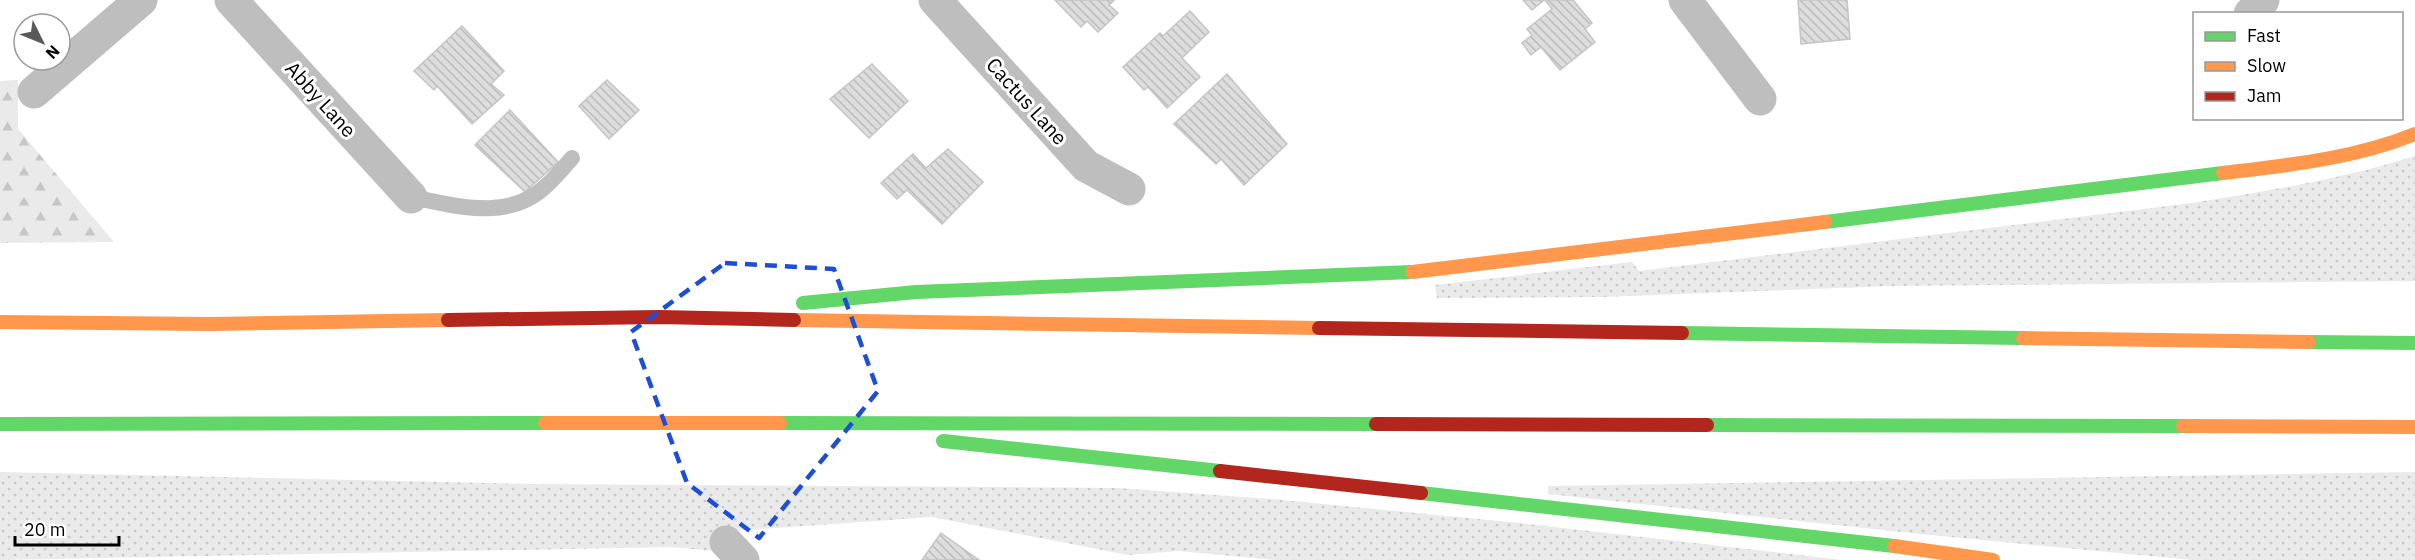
<svg xmlns="http://www.w3.org/2000/svg" width="2415" height="560" font-family="'IBM Plex Sans',sans-serif">
<style>
.grass{fill:url(#grass-dots)}
.forest{fill:url(#forest-firs)}
.building{fill:url(#building-back-hatch);stroke:#c5c5c5;stroke-width:1.5}
.lines{fill:none;stroke-linecap:round;stroke-linejoin:round}
.lane{stroke:#bebebe;stroke-width:16}
.street{stroke:#bebebe;stroke-width:33}
.fast{stroke:#63d668;stroke-width:14}
.slow{stroke:#ff974d;stroke-width:14}
.jam{stroke:#b3261e;stroke-width:14}
.marked{fill:none;stroke:#1d4ed8;stroke-width:4.5;stroke-dasharray:12 8;stroke-linejoin:round}
.labels{text-anchor:middle;dominant-baseline:central;stroke-width:6;stroke-linejoin:round;paint-order:stroke}
.street-label{font-size:20px;fill:#000;stroke:#fff}
</style>
<defs>
<pattern id="grass-dots" width="8" height="8" patternUnits="userSpaceOnUse" patternTransform="scale(1.5)"><rect width="8" height="8" fill="#eaeaea"/><path d="M2 2h.1M6 6h.1" fill="none" stroke="#c7c7c7" stroke-width="1.8" stroke-linecap="round"/></pattern>
<pattern id="forest-firs" width="22" height="20" patternUnits="userSpaceOnUse" patternTransform="scale(1.5)"><rect width="22" height="20" fill="#eaeaea"/><path d="M5 1l3.5 6h-7zM16 11l3.5 6h-7z" fill="#c7c7c7"/></pattern>
<pattern id="building-back-hatch" width="6" height="6" patternUnits="userSpaceOnUse" patternTransform="scale(1.5)"><rect width="6" height="6" fill="#ddd"/><path d="M-1 5l2 2M0 0l6 6M5-1l2 2" fill="none" stroke="#bcbcbc"/></pattern>
</defs>
<rect width="100%" height="100%" fill="#fff"/>
<g class="grass">
<path d="M2415 156V281L1891 286 1603 297 1437 298 1435 285 1632 262 1639 271 2192 203C2268 191 2342 179 2415 156Z"/>
<path d="M0 472 530 484 1117 488 1272 499 1520 523 1843 560H1275L1179 551 1128 555 932 517 732 531 714 551 670 547 0 560Z"/>
<path d="M2415 472V560H2192L1920 534 1548 494V486Z"/>
</g>
<path class="forest" d="M18 80V129L114 242 0 243V81Z"/>
<g class="building">
<path d="M1055 0H1114L1109 5 1118 13 1098 32 1087 21 1081 27Z"/>
<path d="M1523 0H1544L1532 10Z"/>
<path d="M1545 0H1573L1592 23 1585 29 1595 42 1560 70 1541 47 1531 55 1522 43 1532 35 1527 29 1552 9Z"/>
<path d="M1798 0H1847L1850 39 1801 44Z"/>
<path d="M1190 11 1209 32 1182 58 1200 77 1167 108 1148 87 1144 90 1123 67 1160 33 1163 36Z"/>
<path d="M462 26 504 71 491 84 504 95 472 124 437 86 434 90 414 71Z"/>
<path d="M872 64 908 101 869 138 830 99Z"/>
<path d="M1227 74 1287 144 1244 185 1221 159 1216 164 1174 124Z"/>
<path d="M607 80 639 110 609 139 579 106Z"/>
<path d="M510 110 558 162 525 192 475 145Z"/>
<path d="M948 149 983 182 942 224 907 190 897 199 881 183 913 154 926 168Z"/>
<path d="M941 533 979 560H922Z"/>
</g>
<g class="lines">
<path class="lane" d="M411 197C457 206 509 222 547 185 556 177 564 167 572 158"/>
<g class="street">
<path d="M231 0 411 197"/>
<path d="M935 0 1086 166 1129 189"/>
<path d="M1685 0 1760 99"/>
<path d="M2250 14 2263 0"/>
<path d="M34 92 141 0"/>
<path d="M726 542 743 560"/>
</g>
<g class="fast">
<path d="M1825 222 2223 173"/>
<path d="M803 303 916 292 1412 272"/>
<path d="M1682 333 2023 338"/>
<path d="M2309 342 2415 343"/>
<path d="M780 423 1376 424"/>
<path d="M0 424 545 423"/>
<path d="M1707 425 2183 426"/>
<path d="M943 441 1220 471"/>
<path d="M1421 493 1894 546"/>
</g>
<g class="slow">
<path d="M2223 173C2289 165 2353 159 2415 134"/>
<path d="M1412 272 1825 222"/>
<path d="M794 320 1319 328"/>
<path d="M0 322 211 324 448 320"/>
<path d="M2023 338 2309 342"/>
<path d="M545 423H780"/>
<path d="M2183 426 2415 427"/>
<path d="M1894 546 1993 560"/>
</g>
<g class="jam">
<path d="M448 320 659 317 794 320"/>
<path d="M1319 328 1682 333"/>
<path d="M1376 424 1707 425"/>
<path d="M1220 471 1421 493"/>
</g>
</g>
<path class="marked" d="M725 263 834 269 878 391 759 538 687 483 631 332Z"/>
<g class="labels">
<g class="street-label">
<text transform="translate(321 99) rotate(48)">Abby Lane</text>
<text transform="translate(1027 101) rotate(48)">Cactus Lane</text>
</g>
</g>
<rect x="2193" y="12" width="210" height="108" fill="#ffffff" stroke="#999999" stroke-width="1.5"/>
<rect x="2205" y="32" width="30" height="9" fill="#63d668" stroke="#999999" stroke-width="1.5"/>
<text x="2247" y="42" font-size="18" fill="#000000">Fast</text>
<rect x="2205" y="62" width="30" height="9" fill="#ff974d" stroke="#999999" stroke-width="1.5"/>
<text x="2247" y="72" font-size="18" fill="#000000">Slow</text>
<rect x="2205" y="92" width="30" height="9" fill="#b3261e" stroke="#999999" stroke-width="1.5"/>
<text x="2247" y="102" font-size="18" fill="#000000">Jam</text>
<g transform="translate(42 42) rotate(133)"><circle r="28" fill="#ffffff" stroke="#999999" stroke-width="1.5"/>
<path d="M0-4.5L10 22L0 15L-10 22Z" fill="#595959"/>
<text y="-9" font-size="16" font-weight="bold" text-anchor="middle" fill="#000000">N</text>
</g>
<path d="M15 536v9h104v-9" fill="none" stroke="#000000" stroke-width="3"/>
<text x="24" y="536" font-size="18" fill="#000000" stroke="#ffffff" stroke-width="4.5" paint-order="stroke">20 m</text>
</svg>
